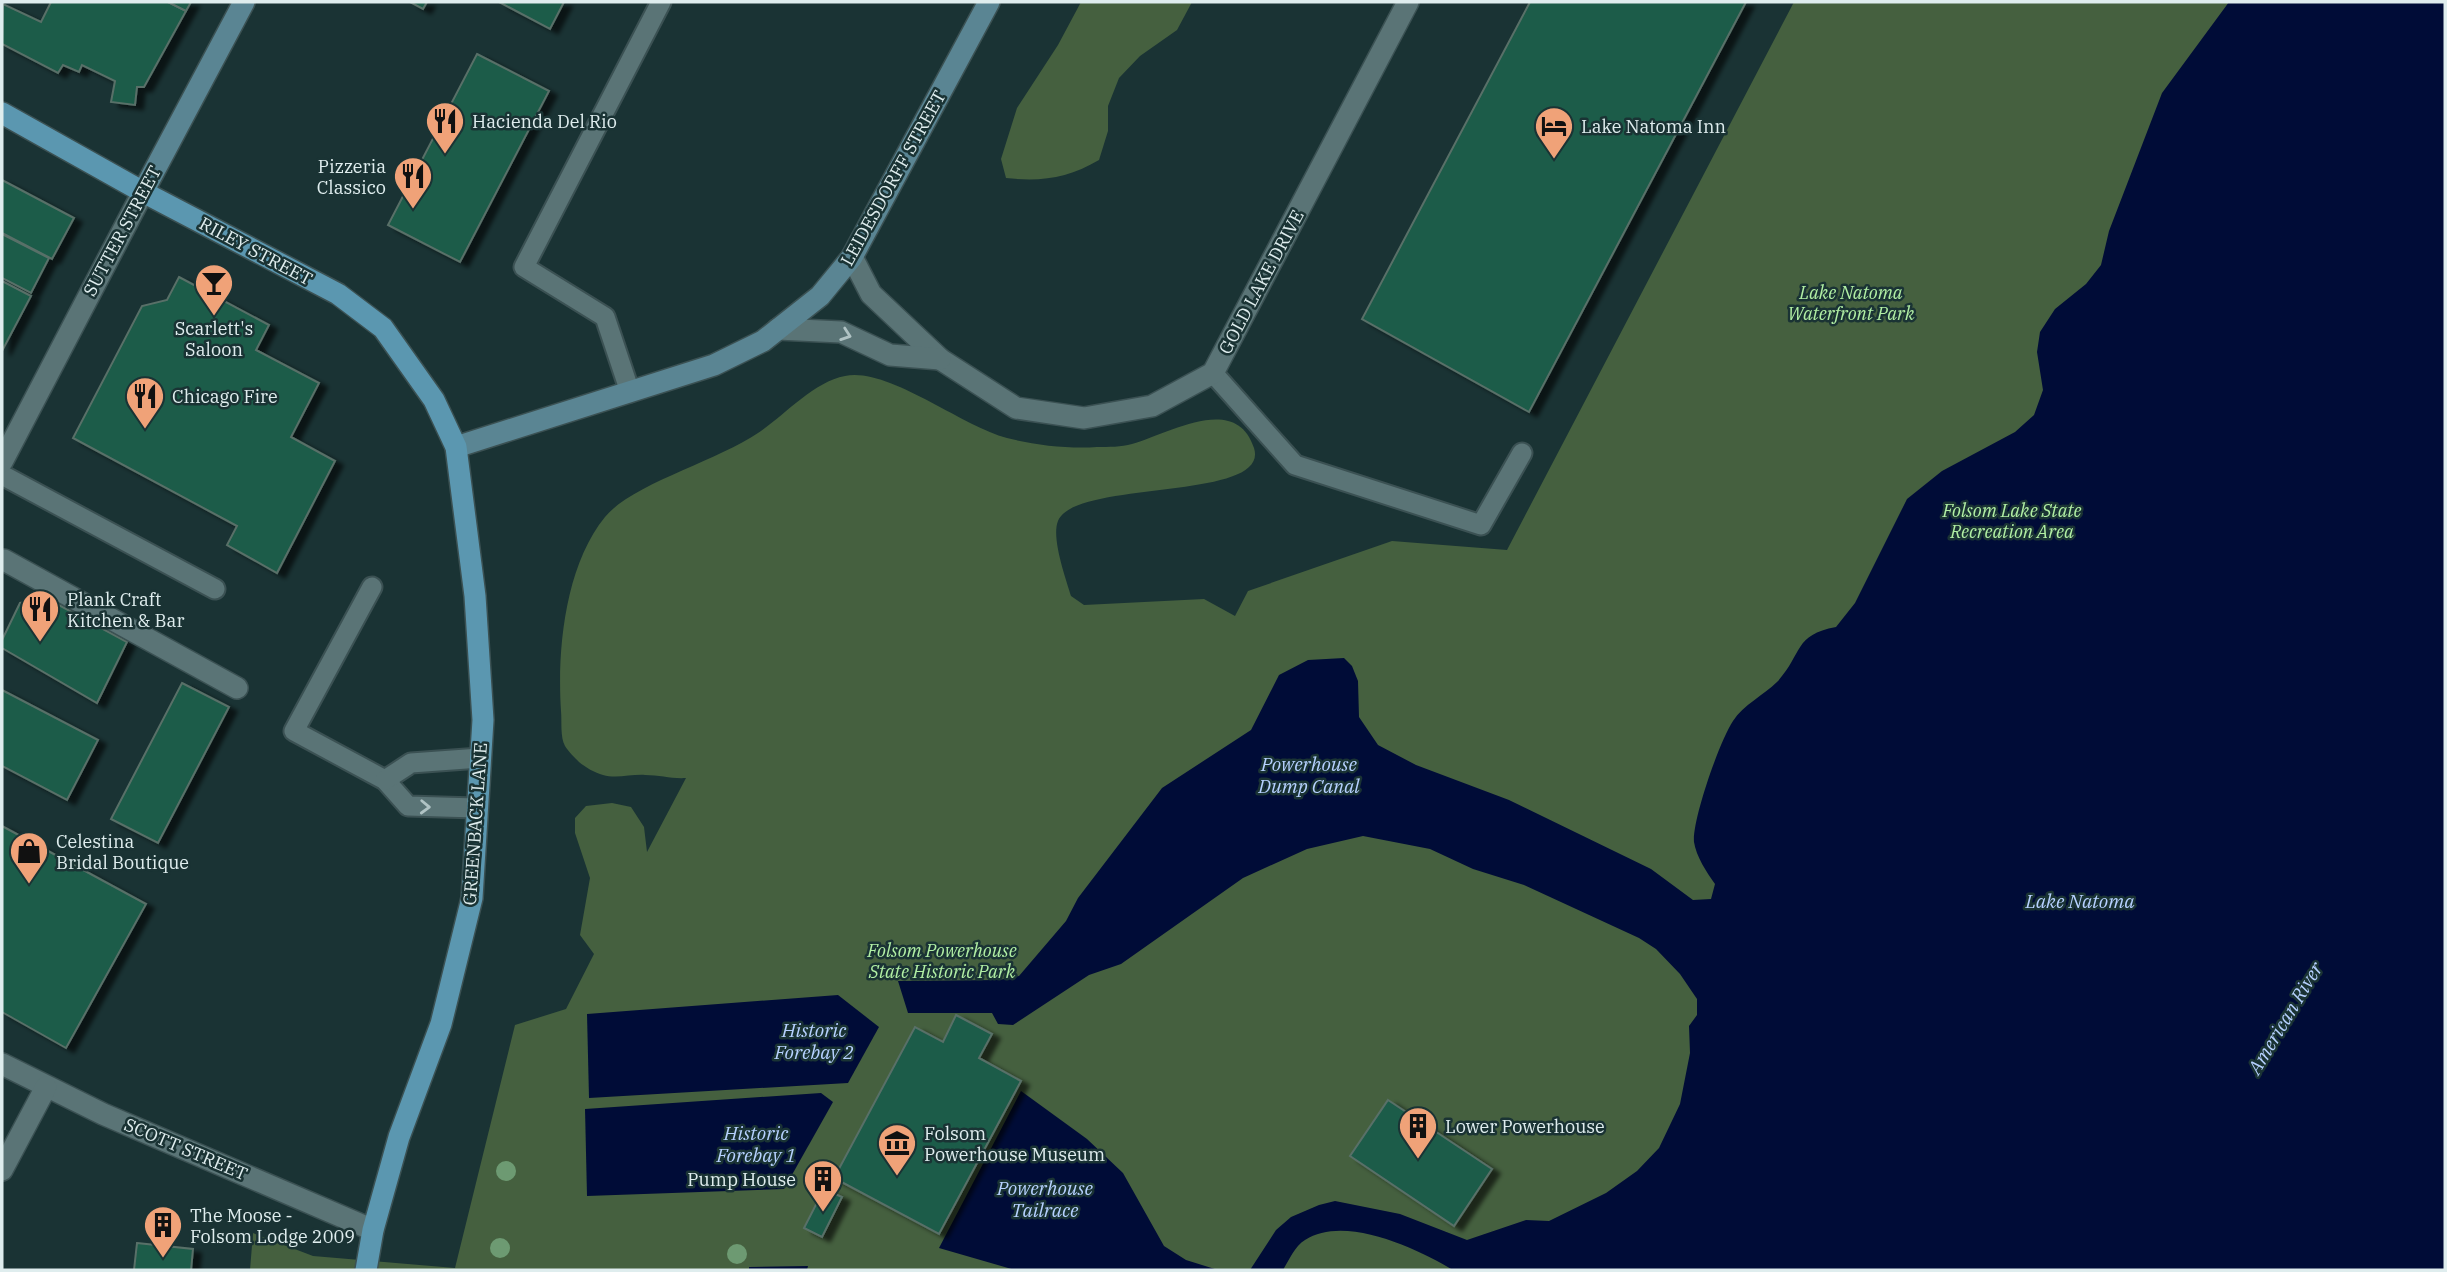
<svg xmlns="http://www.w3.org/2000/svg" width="2447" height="1272" font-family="'IBM Plex Serif',serif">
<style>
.green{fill:#45603f}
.water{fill:#000c37}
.building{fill:#1c5b49;stroke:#597068;stroke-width:2;filter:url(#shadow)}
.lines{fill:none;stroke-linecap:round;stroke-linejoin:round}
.lane-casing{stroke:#3b5153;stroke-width:23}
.street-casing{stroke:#3b5153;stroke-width:24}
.secondary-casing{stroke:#3b5153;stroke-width:24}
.primary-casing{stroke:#3b5153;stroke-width:24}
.lane{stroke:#5a7476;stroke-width:19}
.street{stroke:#5a7476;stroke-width:21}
.secondary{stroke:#5a8593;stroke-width:21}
.primary{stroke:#5b97b0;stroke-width:21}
.tree{fill:#6d9a72}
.oneway{stroke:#b0c3c4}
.labels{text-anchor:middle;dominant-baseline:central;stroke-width:5;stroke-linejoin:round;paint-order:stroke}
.poi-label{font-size:18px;fill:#dfedee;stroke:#1a3334;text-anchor:start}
.street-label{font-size:18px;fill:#dfedee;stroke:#1a3334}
.park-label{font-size:18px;font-style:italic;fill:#b1efa4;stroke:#1a3334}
.water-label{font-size:19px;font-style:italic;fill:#b6d1ff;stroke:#1a3334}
</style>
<defs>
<filter id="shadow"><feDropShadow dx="8" dy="4.5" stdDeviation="2" flood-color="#0009"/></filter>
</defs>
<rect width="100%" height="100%" fill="#1a3334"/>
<g class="green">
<path d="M1081 2H1192L1177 30 1140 56 1119 78 1108 106V131L1099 160C1068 178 1042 182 1006 178L1001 159 1017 108 1058 45Z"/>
<path d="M1794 2H2445V1270H250L253 1233 313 1256 455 1268 515 1025 566 1009 594 954 580 935 590 878 575 833V818L586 806 612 803 631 807 644 827 647 852 686 778C672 779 660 775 645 775 632 774 616 779 603 775 595 773 585 767 579 762 575 758 568 751 565 746 560 737 562 721 561 711 557 650 565 566 605 517 632 484 717 461 758 433 784 416 813 382 845 376 888 367 961 426 1007 438 1034 445 1069 449 1097 447 1109 447 1121 447 1132 444 1168 434 1236 392 1254 448 1271 502 1075 479 1058 521 1051 538 1066 579 1071 596L1084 605 1204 599 1235 616 1248 591 1392 541 1507 550Z"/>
</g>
<g class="water">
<path d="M2229 2H2445V1270H1453C1418 1249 1345 1214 1305 1240 1295 1246 1289 1260 1283 1270H1250L1276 1230 1291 1217 1319 1205 1335 1201 1400 1214 1467 1240 1526 1220 1549 1221 1606 1193 1637 1171 1659 1148 1680 1104 1690 1053 1689 1026 1697 1015V999L1680 974 1656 949 1639 938 1524 885 1473 869 1430 849 1363 836 1307 849 1243 878 1121 964 1089 975 1013 1025 998 1024 992 1013H908L898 981 999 980 1019 976 1066 921 1078 898 1162 788 1251 730 1279 675 1308 660 1344 658 1352 666 1358 681 1359 717 1378 745 1416 765 1509 800 1651 869 1693 900 1711 899 1715 884C1707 873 1696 856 1694 842 1692 820 1720 740 1733 721 1743 705 1764 695 1777 682 1803 654 1793 635 1836 627L1855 603 1907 499 1942 471 2015 432 2034 415 2043 390 2037 352 2040 332 2055 309 2086 284 2101 265 2109 231 2162 93Z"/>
<path d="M838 995 879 1027 848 1083 589 1098 587 1014Z"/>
<path d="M1021 1091 1087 1139 1123 1173 1164 1246 1186 1260 1218 1270H1015L939 1248Z"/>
<path d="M821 1093 833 1102 784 1189 587 1196 585 1109Z"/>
<path d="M808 1266 807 1270H749V1267Z"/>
</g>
<g class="building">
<path d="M51 2H168L186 11 144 87H137L135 105 111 102 115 81 82 65 79 72 63 65 58 73 2 44 3 4 41 22Z"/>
<path d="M168 2H191L186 11Z"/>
<path d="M410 2H427L423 9Z"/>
<path d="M499 2H564L550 29Z"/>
<path d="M1530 2H1746L1529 412 1362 319Z"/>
<path d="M477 54 549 91 460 262 388 225Z"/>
<path d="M2 180 74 218 52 259 2 233Z"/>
<path d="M2 234 49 258 31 293 2 278Z"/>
<path d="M179 277 269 325 256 350 319 383 291 437 335 461 277 573 227 545 237 526 73 438 142 306 167 300Z"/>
<path d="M2 281 31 296 2 351Z"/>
<path d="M46 598 127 642 97 703 2 648V640L20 603Z"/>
<path d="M182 683 229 707 158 843 111 819Z"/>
<path d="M2 690 98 740 67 800 2 766Z"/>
<path d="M2 826 146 904 66 1048 2 1012Z"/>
<path d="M956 1015 992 1034 979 1058 1021 1081 939 1234 834 1178 915 1027 943 1042Z"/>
<path d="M1388 1100 1492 1169 1454 1226 1350 1156Z"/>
<path d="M824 1189 842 1197 822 1237 804 1228Z"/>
<path d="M137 1243 193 1249 191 1270H134Z"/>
</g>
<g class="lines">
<g class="lane-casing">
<g id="lane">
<path d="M1213 373 1295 465 1481 525 1522 453"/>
<path d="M630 392 605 317 524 267 661 2"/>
<path d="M2 475 215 589"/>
<path d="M372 587 294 731 385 780 408 806 476 808"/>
<path d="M385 780 411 763 480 758"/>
</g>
</g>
<g class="street-casing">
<g id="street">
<path d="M852 257 871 294 940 359 1016 408 1084 418 1152 406 1213 373 1408 2"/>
<path d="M778 329 841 332 890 355 940 359"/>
<path d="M2 462 143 192"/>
<path d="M4 560 237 688"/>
<path d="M2 1064 103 1114 373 1230"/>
<path d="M2 1170 46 1087"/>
</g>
</g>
<g class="secondary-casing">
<g id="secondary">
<path d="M143 192 244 2"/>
<path d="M456 447 714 365 763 341 820 296 852 257 989 2"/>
</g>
</g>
<g class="primary-casing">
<path id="primary" d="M2 113 143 192 338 294 383 328 434 400 456 447 475 596 483 720 472 898 441 1024 399 1137 373 1230 366 1270"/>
</g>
<use href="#lane" class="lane"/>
<use href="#street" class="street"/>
<use href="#secondary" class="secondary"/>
<use href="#primary" class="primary"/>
</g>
<g class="tree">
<circle cx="506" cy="1171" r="10"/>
<circle cx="500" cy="1248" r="10"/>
<circle cx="737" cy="1254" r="10"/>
</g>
<defs><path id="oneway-chevron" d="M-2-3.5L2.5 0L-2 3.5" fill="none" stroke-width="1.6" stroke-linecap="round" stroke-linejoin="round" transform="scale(1.75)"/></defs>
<g class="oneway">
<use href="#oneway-chevron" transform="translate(846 335) rotate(19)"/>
<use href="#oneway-chevron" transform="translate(425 807) rotate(2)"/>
</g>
<defs>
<g id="restaurant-pin" transform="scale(2.0125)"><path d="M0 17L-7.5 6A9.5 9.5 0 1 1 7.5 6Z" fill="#f0a278" stroke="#1a3334"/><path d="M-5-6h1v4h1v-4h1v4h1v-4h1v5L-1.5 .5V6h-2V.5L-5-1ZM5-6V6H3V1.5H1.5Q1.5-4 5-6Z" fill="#111"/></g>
<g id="hotel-pin" transform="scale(2.0125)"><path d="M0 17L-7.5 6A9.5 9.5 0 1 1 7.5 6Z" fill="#f0a278" stroke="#1a3334"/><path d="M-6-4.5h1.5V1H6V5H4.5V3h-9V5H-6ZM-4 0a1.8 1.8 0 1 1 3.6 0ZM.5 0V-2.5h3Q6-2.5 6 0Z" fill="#111"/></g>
<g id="bar-pin" transform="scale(2.0125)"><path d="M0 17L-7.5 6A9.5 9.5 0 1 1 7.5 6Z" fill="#f0a278" stroke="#1a3334"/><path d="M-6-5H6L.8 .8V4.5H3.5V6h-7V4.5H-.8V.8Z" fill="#111"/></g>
<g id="shop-pin" transform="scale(2.0125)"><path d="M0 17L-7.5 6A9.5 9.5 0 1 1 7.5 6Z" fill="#f0a278" stroke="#1a3334"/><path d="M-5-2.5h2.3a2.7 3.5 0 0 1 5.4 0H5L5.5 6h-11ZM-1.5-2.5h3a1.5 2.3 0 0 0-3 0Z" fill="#111"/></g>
<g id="building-pin" transform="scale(2.0125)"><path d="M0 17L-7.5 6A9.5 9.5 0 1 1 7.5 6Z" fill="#f0a278" stroke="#1a3334"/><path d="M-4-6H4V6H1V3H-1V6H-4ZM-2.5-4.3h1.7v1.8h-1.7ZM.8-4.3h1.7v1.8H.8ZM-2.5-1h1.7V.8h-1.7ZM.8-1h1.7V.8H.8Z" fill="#111"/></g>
<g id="museum-pin" transform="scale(2.0125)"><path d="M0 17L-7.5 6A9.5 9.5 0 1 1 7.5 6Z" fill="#f0a278" stroke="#1a3334"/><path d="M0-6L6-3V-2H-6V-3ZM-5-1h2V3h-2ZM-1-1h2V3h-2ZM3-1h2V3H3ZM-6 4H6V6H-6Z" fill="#111"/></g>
</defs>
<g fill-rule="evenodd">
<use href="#restaurant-pin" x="445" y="121"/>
<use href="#hotel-pin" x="1554" y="126"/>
<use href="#restaurant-pin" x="413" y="176"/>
<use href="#bar-pin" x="214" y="283"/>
<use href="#restaurant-pin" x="145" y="396"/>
<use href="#restaurant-pin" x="40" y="609"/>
<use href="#shop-pin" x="29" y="851"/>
<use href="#building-pin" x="1418" y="1126"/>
<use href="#museum-pin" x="897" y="1143"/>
<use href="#building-pin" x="823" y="1179"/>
<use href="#building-pin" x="163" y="1225"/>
</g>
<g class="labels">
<g class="poi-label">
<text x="472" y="121">Hacienda Del Rio</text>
<text x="1581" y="126">Lake Natoma Inn</text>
<text x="386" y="166" text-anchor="end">Pizzeria<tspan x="386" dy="21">Classico</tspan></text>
<text x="214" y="328" text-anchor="middle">Scarlett's<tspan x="214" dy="21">Saloon</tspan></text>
<text x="172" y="396">Chicago Fire</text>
<text x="67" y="599">Plank Craft<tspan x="67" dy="21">Kitchen &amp; Bar</tspan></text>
<text x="56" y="841">Celestina<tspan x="56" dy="21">Bridal Boutique</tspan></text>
<text x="1445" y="1126">Lower Powerhouse</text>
<text x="924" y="1133">Folsom<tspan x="924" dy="21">Powerhouse Museum</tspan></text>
<text x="796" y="1179" text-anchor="end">Pump House</text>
<text x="190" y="1215">The Moose -<tspan x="190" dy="21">Folsom Lodge 2009</tspan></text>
</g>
<g class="street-label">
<text transform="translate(893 178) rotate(-61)">LEIDESDORFF STREET</text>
<text transform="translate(122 231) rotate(-62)">SUTTER STREET</text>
<text transform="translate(256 251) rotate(28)">RILEY STREET</text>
<text transform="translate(1261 282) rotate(-62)">GOLD LAKE DRIVE</text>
<text transform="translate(475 824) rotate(-86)">GREENBACK LANE</text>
<text transform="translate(186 1149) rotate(23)">SCOTT STREET</text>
</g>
<g class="park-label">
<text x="1851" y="292">Lake Natoma<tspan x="1851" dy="21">Waterfront Park</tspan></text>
<text x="2012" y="510">Folsom Lake State<tspan x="2012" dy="21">Recreation Area</tspan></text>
<text x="942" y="950">Folsom Powerhouse<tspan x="942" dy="21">State Historic Park</tspan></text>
</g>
<g class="water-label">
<text x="1309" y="764">Powerhouse<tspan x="1309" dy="22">Dump Canal</tspan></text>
<text x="2080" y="901">Lake Natoma</text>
<text transform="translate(2285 1018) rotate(-59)">American River</text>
<text x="814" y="1030">Historic<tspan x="814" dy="22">Forebay 2</tspan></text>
<text x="756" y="1133">Historic<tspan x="756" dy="22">Forebay 1</tspan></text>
<text x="1045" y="1188">Powerhouse<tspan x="1045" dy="22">Tailrace</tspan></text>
</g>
</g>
<rect width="2447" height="1272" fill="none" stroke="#dfedee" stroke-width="7"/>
</svg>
